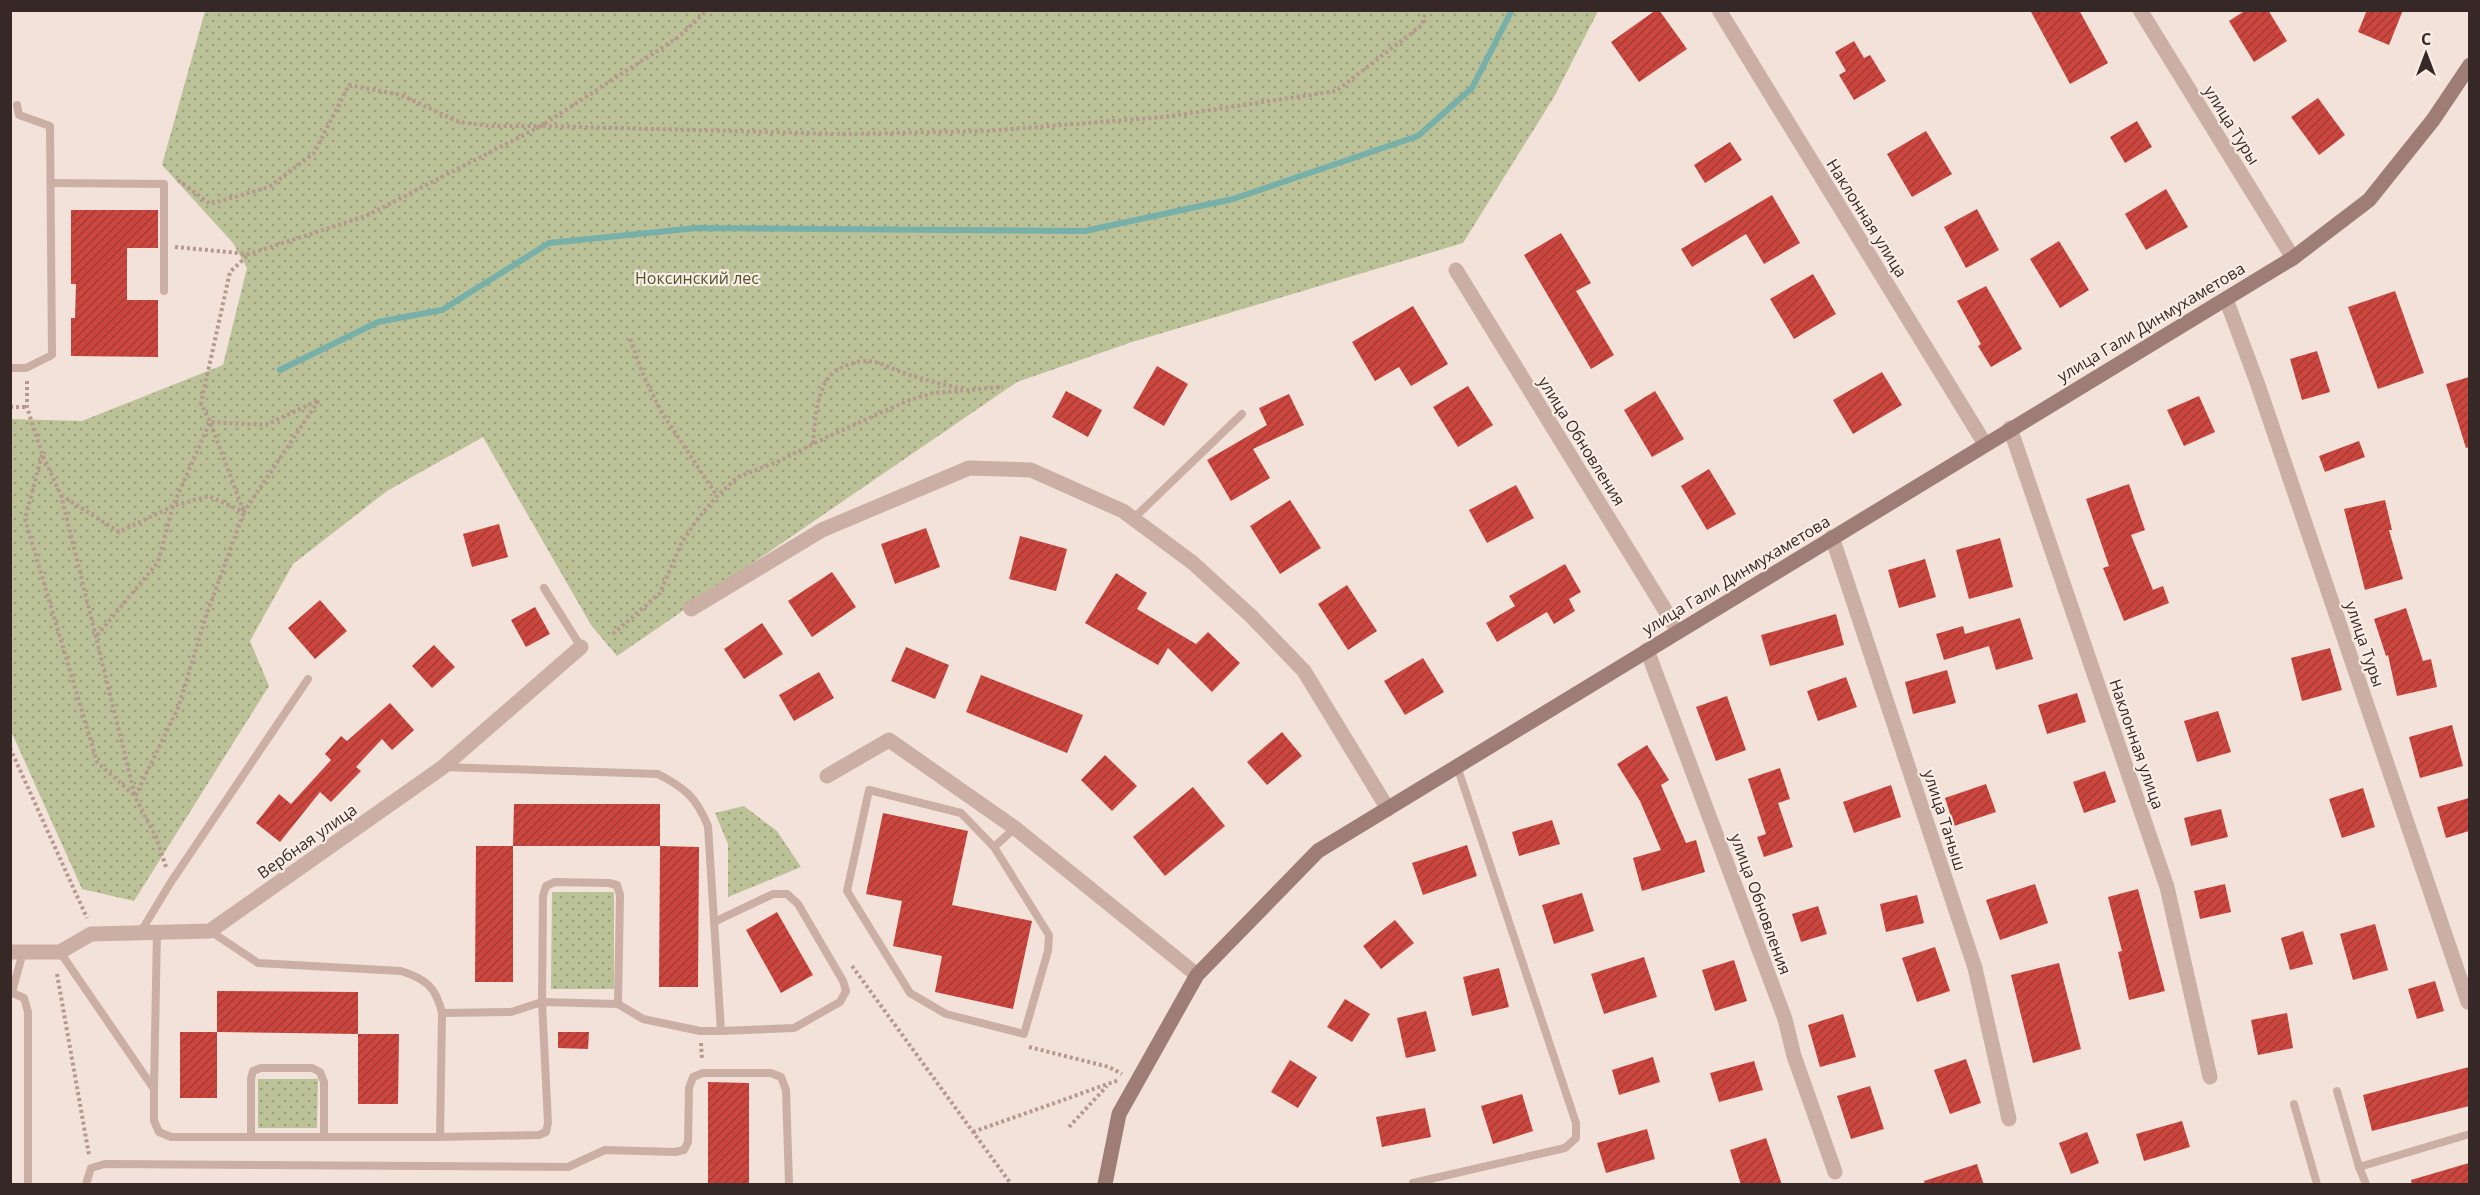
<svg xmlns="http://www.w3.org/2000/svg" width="2480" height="1195" font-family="'Open Sans',sans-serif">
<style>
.park{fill:url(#park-dots)}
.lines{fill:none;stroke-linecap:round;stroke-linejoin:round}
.stream{stroke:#77b0a8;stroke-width:6}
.building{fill:url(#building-hatch)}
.path{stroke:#b7988f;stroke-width:4;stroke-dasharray:3 3;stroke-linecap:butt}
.lane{stroke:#cbafa4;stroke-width:8}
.street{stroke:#cbafa4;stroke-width:15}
.secondary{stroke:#9e7d76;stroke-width:15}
.labels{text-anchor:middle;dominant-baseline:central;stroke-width:4.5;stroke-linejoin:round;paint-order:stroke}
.street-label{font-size:16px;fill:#362826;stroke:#faede5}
.park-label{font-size:16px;fill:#4d5529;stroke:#faede5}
</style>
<defs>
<pattern id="park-dots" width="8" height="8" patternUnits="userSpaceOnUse" patternTransform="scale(1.5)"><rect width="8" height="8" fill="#bcc298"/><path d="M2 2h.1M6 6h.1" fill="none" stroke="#9a9e7c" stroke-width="1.8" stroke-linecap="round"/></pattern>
<pattern id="building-hatch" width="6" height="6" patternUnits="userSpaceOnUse" patternTransform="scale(1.5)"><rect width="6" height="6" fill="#cb463e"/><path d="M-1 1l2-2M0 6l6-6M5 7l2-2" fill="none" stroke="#a63a34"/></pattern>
</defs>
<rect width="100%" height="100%" fill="#f2e2d9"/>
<g class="park">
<path d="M205 11H1598L1554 97 1463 243 1132 342 1017 382 617 656 591 625 483 437 387 491 293 564 250 641 269 686 134 901 82 889 11 731 10 419 82 421 223 365 247 268 233 243 162 165Z"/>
<path d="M744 806 777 831 801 867 728 897V844L715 813Z"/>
<path d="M552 892H614V989H551Z"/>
<path d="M258 1079H318L317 1128H258Z"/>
</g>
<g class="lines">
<path class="stream" d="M280 370 378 322 442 310 549 243 697 228 1085 231 1233 199 1418 136 1472 88 1512 10"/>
</g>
<g class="building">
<path d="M1656 10H1659L1687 49 1639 82 1611 42Z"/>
<path d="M2030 10H2079L2108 63 2070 84Z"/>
<path d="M2246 10H2268L2287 41 2254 62 2229 21Z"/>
<path d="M2367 10H2403L2389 45 2358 32Z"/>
<path d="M1854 41 1864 58 1870 55 1886 81 1854 100 1839 75 1846 71 1835 52Z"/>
<path d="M2318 98 2345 135 2319 155 2291 117Z"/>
<path d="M2137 121 2152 147 2125 163 2110 137Z"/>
<path d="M1926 131 1952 174 1912 197 1887 154Z"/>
<path d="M1730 142 1742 160 1705 183 1694 165Z"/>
<path d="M2166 189 2188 227 2146 250 2125 214Z"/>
<path d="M1772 195 1800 243 1764 264 1746 234 1692 267 1681 249Z"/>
<path d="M1977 209 1999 250 1966 268 1944 227Z"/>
<path d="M71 210H158V248H127V300H158V357L71 356V318H75L76 284H71Z"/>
<path d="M1561 233 1591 283 1576 291 1614 355 1591 369 1524 255Z"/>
<path d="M2059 241 2089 290 2060 308 2030 259Z"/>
<path d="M1813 274 1836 314 1794 339 1770 299Z"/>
<path d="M1986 286 2022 349 1991 367 1978 346 1981 344 1957 301Z"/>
<path d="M2395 291 2424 373 2378 389 2348 307Z"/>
<path d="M1413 306 1448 364 1411 386 1399 367 1375 381 1352 342Z"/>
<path d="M2317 351 2330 392 2302 400 2290 359Z"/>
<path d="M1157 366 1188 384 1164 426 1133 408Z"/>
<path d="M1882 372 1902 405 1853 434 1833 400Z"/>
<path d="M2469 377V447L2466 448 2446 384Z"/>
<path d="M1468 386 1493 425 1458 447 1433 407Z"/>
<path d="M1066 391 1102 410 1088 437 1052 417Z"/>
<path d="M1655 391 1684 439 1652 457 1624 410Z"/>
<path d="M1289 394 1304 425 1253 449 1270 478 1231 501 1207 460 1267 425 1259 408Z"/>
<path d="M2199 396 2215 432 2184 446 2167 410Z"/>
<path d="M2359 441 2365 457 2325 472 2319 456Z"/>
<path d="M1709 469 1736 514 1707 530 1681 486Z"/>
<path d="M2129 484 2145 530 2131 535 2153 590 2163 586 2169 603 2124 621 2103 568 2109 566 2086 499Z"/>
<path d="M1516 485 1534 518 1487 543 1469 510Z"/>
<path d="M1290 500 1321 548 1280 574 1250 526Z"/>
<path d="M2385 500 2392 530H2389L2403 579 2365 590 2344 509Z"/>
<path d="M499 524 508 557 472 567 463 534Z"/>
<path d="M926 528 940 567 895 584 881 544Z"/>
<path d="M1020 536 1067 549 1056 591 1009 579Z"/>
<path d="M2000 538 2013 587 1969 599 1956 550Z"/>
<path d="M1925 559 1936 597 1899 608 1888 570Z"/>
<path d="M1565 564 1581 592 1569 599 1575 611 1554 624 1547 612 1497 642 1486 623 1515 606 1509 596Z"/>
<path d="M832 572 856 607 812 637 788 601Z"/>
<path d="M1116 573 1147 593 1137 609 1196 644 1208 632 1240 663 1212 692 1168 648 1158 665 1085 623Z"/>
<path d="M1347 585 1377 631 1348 650 1318 604Z"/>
<path d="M320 600 347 631 315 659 288 628Z"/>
<path d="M535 607 550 634 526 647 511 620Z"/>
<path d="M2406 608 2423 661 2431 659 2437 687 2397 696 2388 655 2386 656 2374 619Z"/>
<path d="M1836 614 1844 645 1770 666 1761 635Z"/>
<path d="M2020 618 2033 659 1996 670 1989 646 1944 660 1936 634 1963 626 1965 634Z"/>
<path d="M762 623 783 654 744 679 724 649Z"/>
<path d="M434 645 455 667 432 688 412 666Z"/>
<path d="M906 647 949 665 935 699 891 681Z"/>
<path d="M2330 648 2342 690 2302 701 2291 658Z"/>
<path d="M1423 658 1444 692 1405 715 1384 681Z"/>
<path d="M1947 670 1956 703 1913 714 1905 682Z"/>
<path d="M819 672 834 698 794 721 779 695Z"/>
<path d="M981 675 1083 715 1067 753 966 712Z"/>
<path d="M1846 677 1857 707 1818 721 1807 691Z"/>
<path d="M2077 693 2086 722 2047 734 2038 705Z"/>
<path d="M1727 696 1746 750 1716 761 1696 707Z"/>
<path d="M390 703 414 730 392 750 382 739 356 767 361 771 331 802 320 792 280 842 256 823 279 794 291 804 331 760 325 754 341 736 347 741Z"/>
<path d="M2218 711 2231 752 2197 762 2184 721Z"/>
<path d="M2452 725 2463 766 2420 778 2409 737Z"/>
<path d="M1282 732 1302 756 1267 785 1247 762Z"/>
<path d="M1647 745 1669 780 1661 785 1686 843 1696 840 1705 872 1642 891 1633 858 1661 850 1640 801 1617 764Z"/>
<path d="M1105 755 1137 786 1112 811 1081 780Z"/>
<path d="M1780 768 1790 799 1778 803 1793 847 1764 857 1757 837 1766 834 1748 779Z"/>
<path d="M2105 771 2116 802 2084 813 2073 782Z"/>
<path d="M1986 784 1996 812 1954 826 1945 798Z"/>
<path d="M1891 785 1901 817 1854 833 1843 802Z"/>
<path d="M1193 787 1225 826 1165 876 1133 837Z"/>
<path d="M2363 788 2375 827 2342 838 2329 799Z"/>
<path d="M2469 798V831L2446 838 2437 807Z"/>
<path d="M514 804H660V846H513Z"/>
<path d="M2221 809 2228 837 2191 846 2184 818Z"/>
<path d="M883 813 968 831 952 905 1032 921 1013 1009 935 992 942 956 893 946 902 901 866 894Z"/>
<path d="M1552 820 1560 844 1519 856 1512 832Z"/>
<path d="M1467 845 1477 876 1423 895 1412 863Z"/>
<path d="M476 846H513V982H475Z"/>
<path d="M660 846 699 847 698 987H659Z"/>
<path d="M2035 884 2048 923 2000 940 1986 900Z"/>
<path d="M2225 884 2231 912 2200 919 2194 891Z"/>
<path d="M2138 889 2165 991 2129 1000 2118 952 2122 951 2108 897Z"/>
<path d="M1582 893 1594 931 1554 944 1542 905Z"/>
<path d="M1917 895 1924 923 1886 932 1880 904Z"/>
<path d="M1818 906 1827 934 1801 942 1792 914Z"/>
<path d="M777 912 813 975 781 993 746 930Z"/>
<path d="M1395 920 1414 943 1381 969 1363 946Z"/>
<path d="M2375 924 2388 970 2353 980 2340 934Z"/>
<path d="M2303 931 2313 964 2290 970 2281 938Z"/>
<path d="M1935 947 1950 991 1917 1002 1902 958Z"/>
<path d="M1644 957 1657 997 1604 1014 1591 974Z"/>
<path d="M1734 960 1747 1001 1715 1011 1702 970Z"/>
<path d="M2059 963 2081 1049 2033 1063 2011 975Z"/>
<path d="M1499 968 1509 1007 1472 1016 1463 977Z"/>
<path d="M2435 981 2444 1011 2417 1019 2408 989Z"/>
<path d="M217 991 358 992V1034L217 1032Z"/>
<path d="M1345 999 1370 1014 1352 1042 1327 1027Z"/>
<path d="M1426 1011 1436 1051 1406 1058 1397 1018Z"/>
<path d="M2287 1013 2293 1048 2258 1055 2251 1020Z"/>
<path d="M1843 1014 1856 1057 1820 1067 1808 1025Z"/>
<rect x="180" y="1032" width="37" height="66"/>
<path d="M558 1032H589L588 1049 558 1048Z"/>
<path d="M358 1034H399L398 1104H358Z"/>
<path d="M1653 1057 1660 1082 1619 1095 1612 1070Z"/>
<path d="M1966 1059 1981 1103 1950 1114 1934 1070Z"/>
<path d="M1290 1060 1317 1077 1298 1108 1271 1092Z"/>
<path d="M1754 1061 1763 1090 1719 1102 1710 1073Z"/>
<path d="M2469 1067V1106L2372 1131 2363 1095Z"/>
<path d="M708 1082 749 1083V1185H708Z"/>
<path d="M1870 1086 1884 1129 1851 1139 1837 1096Z"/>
<path d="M1522 1094 1533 1131 1493 1144 1481 1106Z"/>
<path d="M1425 1108 1431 1137 1382 1147 1376 1117Z"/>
<path d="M2182 1121 2190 1147 2144 1161 2136 1134Z"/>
<path d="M1647 1129 1655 1159 1606 1173 1597 1143Z"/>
<path d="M2087 1132 2099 1163 2071 1174 2059 1143Z"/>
<path d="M1766 1138 1782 1185H1741L1730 1150Z"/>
<path d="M2469 1163V1185H2412L2411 1180Z"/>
<path d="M1977 1164 1984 1185H1925L1924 1181Z"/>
</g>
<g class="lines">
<g class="path">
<path d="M178 180 210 204 269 187 314 153 349 85 401 95 459 122 490 126H541L677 38 708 10"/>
<path d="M175 247 249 254 366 216 541 126 845 134 986 131 1164 117 1336 91 1422 25 1426 10"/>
<path d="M630 339 644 377 662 413 717 496"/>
<path d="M27 381V407L42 454 61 495 135 796"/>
<path d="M10 407H27"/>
<path d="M813 444C815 422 816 388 833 373 841 366 859 360 869 361 881 362 892 369 904 373 923 380 943 384 963 389"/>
<path d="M42 455 25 519 97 762 135 796"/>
<path d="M61 495 119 532 173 506 210 422 266 425 319 400 244 512 209 496 173 506 158 562 95 638"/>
<path d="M613 634 660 593 681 544 696 521 717 496 738 477 779 461 827 437 907 401 933 393 1003 387"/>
<path d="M10 748 87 918"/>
<path d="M166 867 156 837 135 797 178 708 206 616 244 512 210 422 201 403 230 272 249 254"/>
<path d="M852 966 1011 1184"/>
<path d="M57 974 89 1155"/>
<path d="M701 1043 702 1060"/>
<path d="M1029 1047 1109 1067 1122 1074"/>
<path d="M1069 1127 1107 1086"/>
<path d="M973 1132 1119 1080"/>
</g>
<g class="lane">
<path d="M52 183 164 184V291"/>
<path d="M10 368H26L52 355 50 126 19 115 17 105"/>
<path d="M1133 519 1242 414"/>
<path d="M544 588 581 647"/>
<path d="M994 847 961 813 869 790 847 891 910 993 946 1014 1024 1034 1048 951 1049 935 994 847 1015 828"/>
<path d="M714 922 773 894H787L798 904 843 981 846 991 840 1002 794 1028 721 1031"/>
<path d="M140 933 171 882 308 679"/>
<path d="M60 952 154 1089V1121L159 1132 171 1137H440L442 1013C436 987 426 979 401 971L258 963 210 931"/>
<path d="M10 992 24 998 28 1012V1184"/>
<path d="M12 992 23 952"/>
<path d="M442 1013 511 1012 542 1002 543 896 546 886 555 882 609 883 617 885 620 895 618 1004"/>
<path d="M154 1088 157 932"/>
<path d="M2337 1091 2359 1167"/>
<path d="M2294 1104 2317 1184"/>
<path d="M251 1137V1079L253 1071 261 1068H312L320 1072 324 1082V1137"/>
<path d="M440 1137 539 1135 546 1132 548 1123 542 1002 618 1004 643 1019 700 1031H721L708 826C696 797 685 788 658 774L443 767"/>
<path d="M1413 1183 1565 1148 1576 1138V1123L1457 766"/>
<path d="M86 1184 91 1168 105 1164 568 1167 605 1150 675 1152 684 1150 688 1142 689 1088 693 1077 703 1073H771L781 1077 786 1090 789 1184"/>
<path d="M2366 1184 2359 1167 2470 1134"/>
</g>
<g class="street">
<path d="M1719 10 1985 444"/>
<path d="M2140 10 2293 258"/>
<path d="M1456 270 1678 631"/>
<path d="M2226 299 2258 385 2468 1002"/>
<path d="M2010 428 2167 887 2210 1077"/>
<path d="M1832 537 1975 968 2009 1119"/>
<path d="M691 609 822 530 969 468 1031 470 1123 511 1193 563 1251 616 1304 671 1388 809"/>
<path d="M1647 650 1785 1019 1794 1056 1835 1172"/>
<path d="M827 776 889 740 1015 828 1197 975"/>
<path d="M10 952H60L91 934 210 931 443 767 581 647"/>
</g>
<path class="secondary" d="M1105 1184 1119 1114 1197 975 1318 851 2293 258 2369 200 2433 120 2470 65"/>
</g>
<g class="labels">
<g class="street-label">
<text transform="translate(2232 125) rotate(58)">улица Туры</text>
<text transform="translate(1867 218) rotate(58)">Наклонная улица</text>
<text transform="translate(2151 322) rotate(-31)">улица Гали Динмухаметова</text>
<text transform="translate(1582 441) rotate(58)">улица Обновления</text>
<text transform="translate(1736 575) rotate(-31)">улица Гали Динмухаметова</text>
<text transform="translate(2365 644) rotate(71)">улица Туры</text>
<text transform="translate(2137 744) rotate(71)">Наклонная улица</text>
<text transform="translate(1945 820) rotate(72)">улица Таныш</text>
<text transform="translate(307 841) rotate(-35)">Вербная улица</text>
<text transform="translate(1761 904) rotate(70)">улица Обновления</text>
</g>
<g class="park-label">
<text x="697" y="278">Ноксинский лес</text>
</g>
</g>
<rect width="2480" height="1195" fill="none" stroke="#362826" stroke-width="24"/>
<g transform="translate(2426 54)" stroke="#faede5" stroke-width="4.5" paint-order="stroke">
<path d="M0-4.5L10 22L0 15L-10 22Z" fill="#362826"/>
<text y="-9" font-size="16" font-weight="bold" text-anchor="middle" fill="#362826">С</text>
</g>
</svg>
